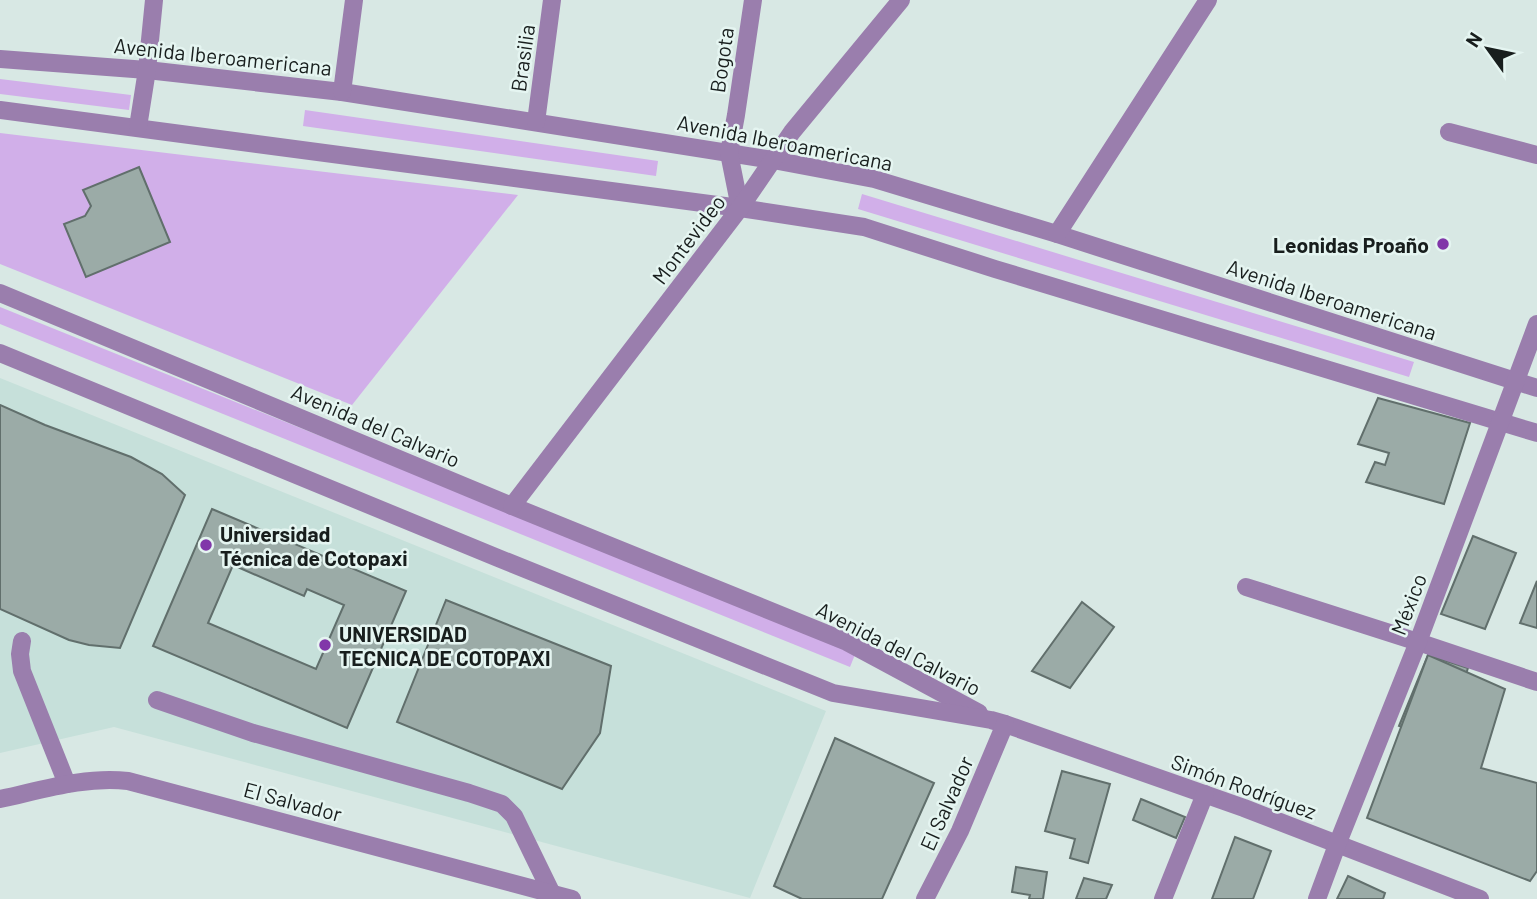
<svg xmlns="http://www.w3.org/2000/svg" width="1537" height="899" font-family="Barlow,sans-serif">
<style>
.built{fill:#c6e0da}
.green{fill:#d1afe9}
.building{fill:#9baba7;stroke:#616f6c;stroke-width:2;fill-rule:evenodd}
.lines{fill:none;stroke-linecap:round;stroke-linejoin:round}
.minor{stroke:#9a7ead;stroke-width:18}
.poi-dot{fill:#8137a9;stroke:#e5f5f1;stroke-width:2.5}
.labels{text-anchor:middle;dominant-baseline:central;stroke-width:5;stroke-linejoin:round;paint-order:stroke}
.street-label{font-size:21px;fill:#181e1d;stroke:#e5f5f1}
.poi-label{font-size:21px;font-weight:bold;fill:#181e1d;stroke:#e5f5f1;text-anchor:start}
</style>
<rect width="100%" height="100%" fill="#d8e8e4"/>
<path class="built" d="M0 378 826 711 750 898 114 727 0 753Z"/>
<g class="green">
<path d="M0 79 131 95 129 110 0 94Z"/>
<path d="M305 110 658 161 656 176 303 126Z"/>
<path d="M0 133 518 195 352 405 0 264Z"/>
<path d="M862 194 1414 362 1409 377 858 209Z"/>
<path d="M0 307 856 652 850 667 0 324Z"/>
</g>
<g class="building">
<path d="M139 167 170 242 86 277 64 224 85 216 91 206 83 190Z"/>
<path d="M1378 398 1470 423 1444 504 1366 482 1375 462 1385 465 1389 453 1358 444Z"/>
<path d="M0 405 45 425 131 457 162 474 185 495 120 648 89 645 69 640 0 609Z"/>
<path d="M212 509 406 591 347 728 153 646ZM233 565 304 596 307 589 344 605 316 669 208 623Z"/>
<path d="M1473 536 1516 553 1485 629 1441 614Z"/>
<path d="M1537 581V628L1520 623Z"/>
<path d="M446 600 611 666 600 733 562 789 397 722Z"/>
<path d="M1082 602 1114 627 1070 688 1032 671Z"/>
<path d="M1428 655 1468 668 1444 741 1399 726Z"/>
<path d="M1428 655 1505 689 1481 768 1537 783V871L1530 881 1367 818Z"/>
<path d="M835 738 934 783 882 899H802L774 886Z"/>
<path d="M1062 771 1110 784 1088 863 1070 858 1075 839 1045 831Z"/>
<path d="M1141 799 1185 817 1176 838 1133 820Z"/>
<path d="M1235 837 1271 851 1253 899H1212Z"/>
<path d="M1016 867 1047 872 1043 899H1029L1030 895 1012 892Z"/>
<path d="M1348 876 1385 893 1383 899H1337Z"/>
<path d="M1084 878 1112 885 1106 899H1076Z"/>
</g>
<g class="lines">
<g class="minor">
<path d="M0 59 147 70 342 92 773 160 874 179 1057 234 1537 388"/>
<path d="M342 92 354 0"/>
<path d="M0 110 740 208 864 227 995 269 1537 433"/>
<path d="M536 122 552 0"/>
<path d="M138 127 147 70 154 0"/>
<path d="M1449 132 1537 155"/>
<path d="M740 208 729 153 736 115 753 0"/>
<path d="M1057 234 1208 0"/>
<path d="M0 293 512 506 847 642 979 713"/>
<path d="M0 353 498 558 833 693 991 720 1005 724 1244 808 1480 899"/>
<path d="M512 506 740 208 792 132 901 0"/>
<path d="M1246 587 1418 642 1537 682"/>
<path d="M22 641 20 654 22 671 67 784"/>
<path d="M157 700 253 733 469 793 502 804 514 816 552 894"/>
<path d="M0 799C42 790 85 776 128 781L572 899"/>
<path d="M925 899 960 831 1005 724"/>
<path d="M1163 899 1205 794"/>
<path d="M1317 899 1337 845 1418 642 1537 324"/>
</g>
</g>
<g class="poi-dot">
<circle cx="1443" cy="244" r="7"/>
<circle cx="206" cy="545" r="7"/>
<circle cx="325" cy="645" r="7"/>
</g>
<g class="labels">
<g class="street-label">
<text transform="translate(223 56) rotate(6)">Avenida Iberoamericana</text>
<text transform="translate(522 58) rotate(-82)">Brasilia</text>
<text transform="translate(721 60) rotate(-82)">Bogota</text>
<text transform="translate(785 142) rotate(11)">Avenida Iberoamericana</text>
<text transform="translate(688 239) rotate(-53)">Montevideo</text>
<text transform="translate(1332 299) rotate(18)">Avenida Iberoamericana</text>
<text transform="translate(376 425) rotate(23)">Avenida del Calvario</text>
<text transform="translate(1408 604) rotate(-69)">México</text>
<text transform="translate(899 648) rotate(27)">Avenida del Calvario</text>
<text transform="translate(1244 786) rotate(20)">Simón Rodríguez</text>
<text transform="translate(293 801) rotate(15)">El Salvador</text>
<text transform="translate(946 803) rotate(-66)">El Salvador</text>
</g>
<g class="poi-label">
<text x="1429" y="244" text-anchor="end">Leonidas Proaño</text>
<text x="220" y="533">Universidad<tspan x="220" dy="24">Técnica de Cotopaxi</tspan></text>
<text x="339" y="633">UNIVERSIDAD<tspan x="339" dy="24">TECNICA DE COTOPAXI</tspan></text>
</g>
</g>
<g transform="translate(1488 49) rotate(303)" stroke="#e5f5f1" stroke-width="5" paint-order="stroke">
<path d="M0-5L12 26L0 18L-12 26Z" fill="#181e1d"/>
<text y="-10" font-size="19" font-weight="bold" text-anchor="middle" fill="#181e1d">N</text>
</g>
</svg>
